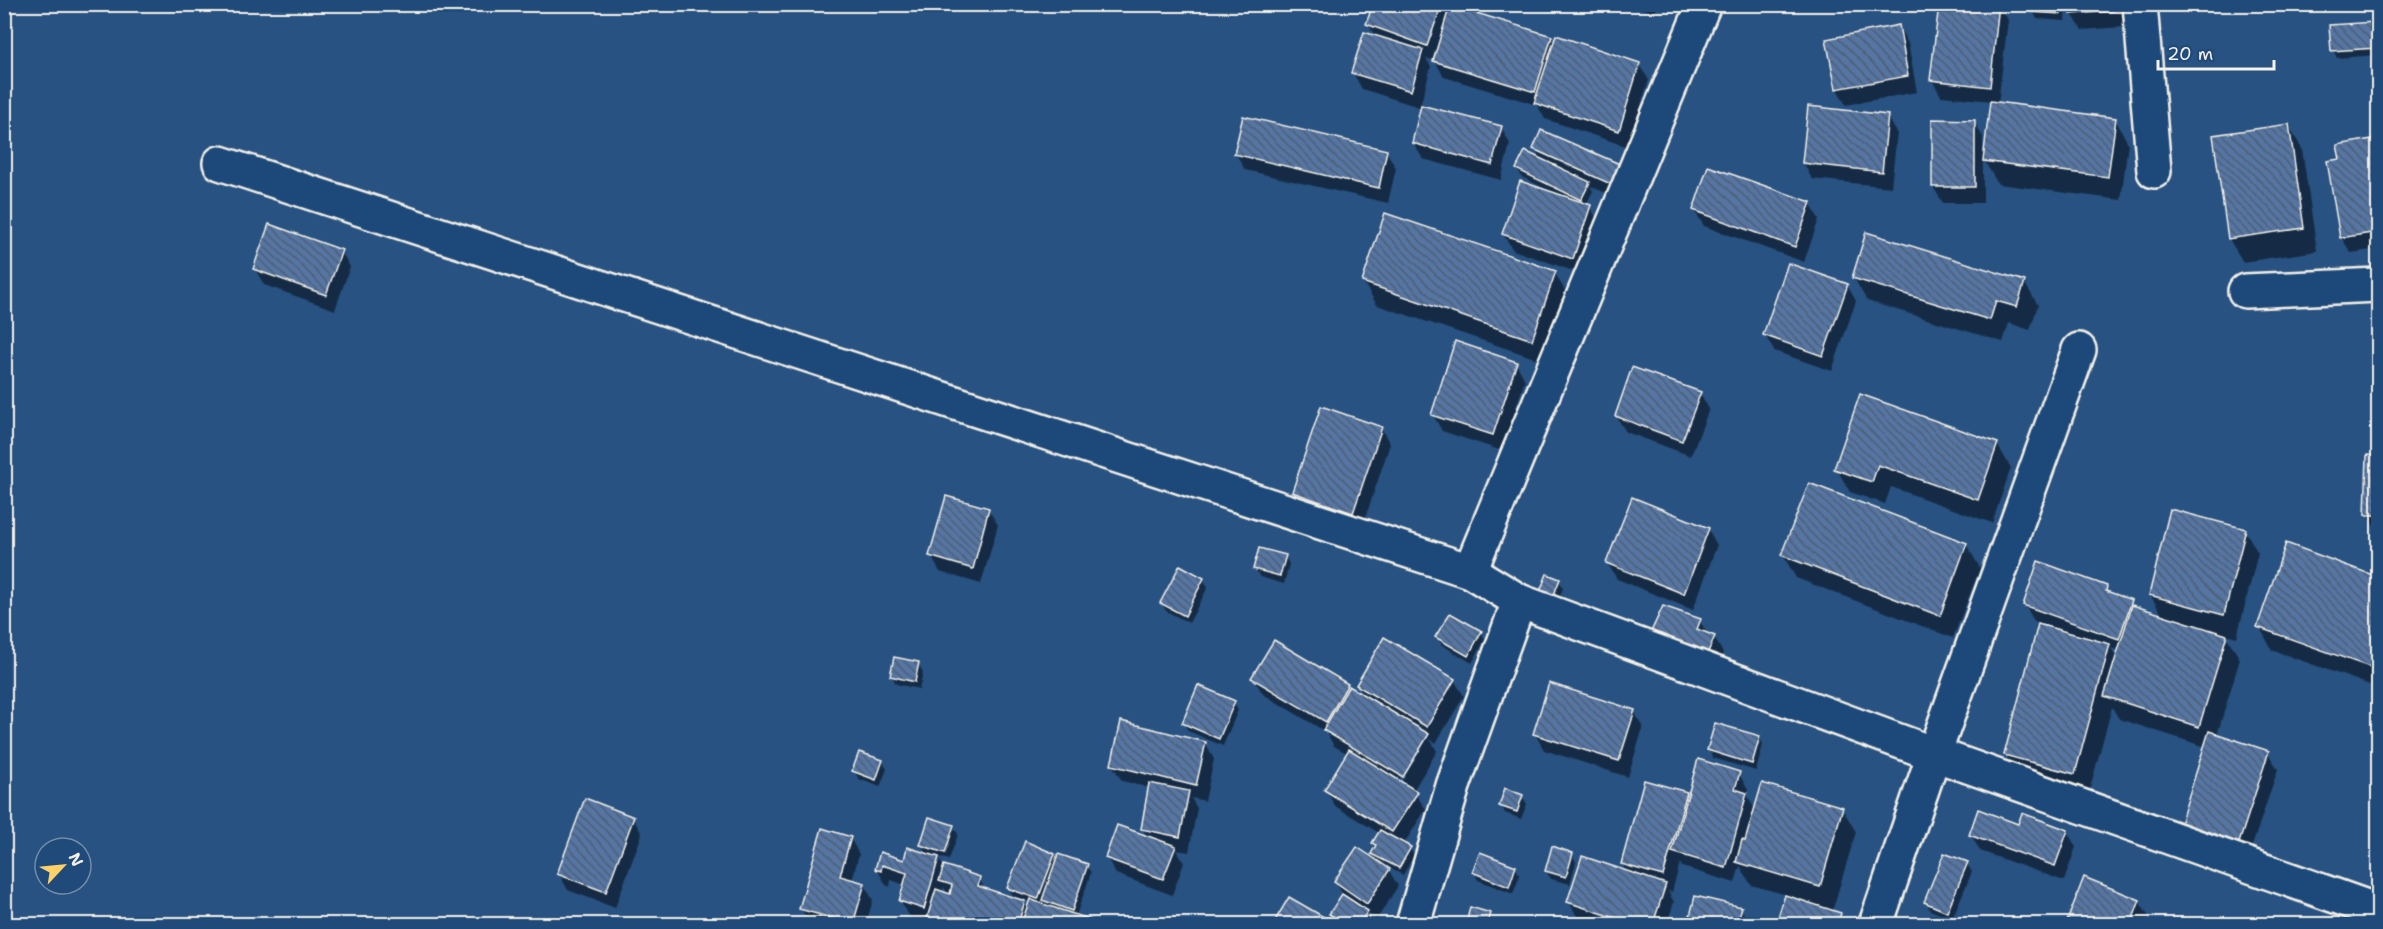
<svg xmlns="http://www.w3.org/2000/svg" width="2383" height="929" font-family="'Shantell Sans',sans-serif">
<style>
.shadow{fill:#0007;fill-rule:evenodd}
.building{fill:url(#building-back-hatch);stroke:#f4f1e8;stroke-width:1.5}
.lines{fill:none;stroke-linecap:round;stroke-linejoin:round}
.minor-casing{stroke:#f4f1e8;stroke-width:38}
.minor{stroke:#1f4a7a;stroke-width:33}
</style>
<defs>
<pattern id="building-back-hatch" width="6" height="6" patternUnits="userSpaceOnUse" patternTransform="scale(1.5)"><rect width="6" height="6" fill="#5475a3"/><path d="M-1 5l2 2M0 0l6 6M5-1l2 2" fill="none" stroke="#4e5e74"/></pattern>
</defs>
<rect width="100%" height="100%" fill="#285282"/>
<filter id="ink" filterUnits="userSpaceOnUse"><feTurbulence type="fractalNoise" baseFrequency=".0167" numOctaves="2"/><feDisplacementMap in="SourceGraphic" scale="12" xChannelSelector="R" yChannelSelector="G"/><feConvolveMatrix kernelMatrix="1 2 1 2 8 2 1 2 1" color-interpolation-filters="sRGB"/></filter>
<g filter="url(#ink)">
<g class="shadow">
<path d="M1375 4H1453V7L1551 37 1555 44 1639 64 1649 80 1628 147 1545 119 1537 105 1444 77 1435 61 1426 58 1431 67 1420 106 1501 127 1510 144 1501 180 1423 159 1413 143 1422 108 1362 89 1353 73 1376 37 1368 24Z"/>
<path d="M1627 4H1658L1655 13Z"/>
<path d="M1940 4H1999L2008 20 1998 104 2115 119 2128 143 2121 200 1998 184 1983 159V203H1943L1933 187 1974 121 1983 137V154H1985L1992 101 1941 96 1932 80Z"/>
<path d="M2033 4H2066L2065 21 2037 19 2033 11Z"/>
<path d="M2072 4H2121L2123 27 2082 30 2072 14Z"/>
<path d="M2374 24 2378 31V55L2337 58 2333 50Z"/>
<path d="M1899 27 1908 43 1917 92 1846 105 1837 89Z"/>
<path d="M1888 117 1897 133 1891 187 1812 179 1803 162Z"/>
<path d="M2289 126 2302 149 2317 251 2243 262 2229 239Z"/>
<path d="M2378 140V249L2351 253 2341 237 2342 160 2339 146Z"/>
<path d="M1535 149 1621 166 1622 200 1590 186 1593 191 1586 205 1590 207 1599 223 1582 274 1513 250 1503 234 1550 191 1522 177 1517 169 1541 161Z"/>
<path d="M1386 151 1396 168 1388 203 1245 170 1236 154Z"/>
<path d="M1810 203 1819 219 1804 262 1704 226 1694 210Z"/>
<path d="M341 251 350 267 335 310 264 285 255 269Z"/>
<path d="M1555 273 1568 296 1546 362 1377 305 1363 282Z"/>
<path d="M1854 278 2024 282 2038 305 2030 330 2009 323 2003 342 1867 301Z"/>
<path d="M1847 285 1856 301 1832 371 1774 351 1765 335Z"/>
<path d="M4 355 10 363 4 378Z"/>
<path d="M1516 363 1525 380 1502 451 1442 431 1433 415Z"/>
<path d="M1700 393 1709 409 1691 456 1626 432 1616 416Z"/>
<path d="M1381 428 1390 444 1362 528 1303 508 1294 492Z"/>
<path d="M1997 444 2011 468 1992 523 1891 487 1885 504 1850 492 1836 468Z"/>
<path d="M2368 457H2378V531L2376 530 2367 514Z"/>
<path d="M988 509 998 525 981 584 940 572 931 556Z"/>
<path d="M1708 529 1717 545 1693 610 1617 579 1607 563Z"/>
<path d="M2245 530 2258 553 2237 637 2225 634 2240 659 2217 735 2268 753 2278 769 2248 858 2191 840 2206 747 2119 719 2112 707 2088 796 2019 778 2006 755 2046 625 2034 621 2025 605 2106 587 2110 595 2131 602 2134 607 2163 616 2150 595ZM2111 648 2119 651 2117 659Z"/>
<path d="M1966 544 1980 568 1953 638 1796 578 1783 555Z"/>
<path d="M2287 545 2378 578V688L2272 650 2259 626Z"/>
<path d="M1285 556 1289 564 1284 584 1260 577 1255 569Z"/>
<path d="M1203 579 1208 587 1189 623 1166 611 1162 603Z"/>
<path d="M1559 580 1563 588 1557 604 1542 591Z"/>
<path d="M1700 621 1708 635 1714 637 1723 653 1718 667 1661 650Z"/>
<path d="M1481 632 1485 640 1472 663 1442 645 1437 637Z"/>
<path d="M1385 640 1454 680 1464 696 1436 743 1430 739 1437 751 1413 791 1426 809 1404 844 1410 848 1414 856 1403 875 1387 867 1398 886 1377 919 1367 913 1371 920 1368 924H1340L1331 914 1343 895 1335 881 1378 863 1373 854 1377 847 1374 842 1379 833 1335 806 1326 790 1348 754 1334 746 1326 732 1263 694 1253 678 1347 686 1365 698 1358 685ZM1423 741H1426L1400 784 1397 783Z"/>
<path d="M918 664 923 672 919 689 896 684 892 676Z"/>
<path d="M1234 702 1238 710 1223 746 1188 731 1184 723Z"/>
<path d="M1634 711 1643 728 1628 777 1544 750 1535 734Z"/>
<path d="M1759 737 1763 745 1756 771 1713 758 1709 750Z"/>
<path d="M1205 743 1214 759 1205 801 1191 798 1197 808 1189 852 1176 850 1184 863 1172 895 1116 874 1107 858 1147 837 1143 829 1150 788 1122 781 1112 765Z"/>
<path d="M882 761 887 769 880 787 859 779 854 771Z"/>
<path d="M1739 774 1748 790 1747 795 1756 811 1842 808 1856 832 1832 912 1840 914 1844 924H1784L1780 916 1787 895 1751 885 1740 866 1735 883 1682 867 1680 863 1672 892 1668 891 1674 902 1667 924H1590V922L1578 918 1569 902 1627 873 1622 864 1686 793 1688 798Z"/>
<path d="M1522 796 1527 804 1521 819 1505 813 1501 805Z"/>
<path d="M633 818 642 834 615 908 568 890 559 874Z"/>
<path d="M953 826 958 834 949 860 937 856 943 866 979 879 986 890 1023 901 1028 909 1030 902 1013 896 1009 888 1054 855 1057 860 1087 866 1091 873 1076 916 1100 924H933L910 917 900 901 905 885 891 880 890 887 886 885 877 869 881 854 905 862 927 855 921 845ZM944 887 948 895 942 893Z"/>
<path d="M2019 826 2067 831 2076 847 2064 881 1980 851 1971 835Z"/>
<path d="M850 838 859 854 852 881 864 884 873 900 866 924H810L801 909Z"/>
<path d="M1572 854 1576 862 1570 884 1551 879 1546 871Z"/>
<path d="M1967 864 1972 872 1952 919 1930 910 1926 902Z"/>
<path d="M1515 867 1520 875 1513 894 1478 880 1474 872Z"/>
<path d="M2085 879 2139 901 2149 917 2146 924H2068Z"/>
<path d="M1696 898 1741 909 1745 916 1743 924H1690Z"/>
<path d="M1290 899 1333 924H1275Z"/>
<path d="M1471 909 1490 914 1494 924H1467Z"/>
</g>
<g class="building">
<path d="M1373 4H1442L1427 46 1366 24Z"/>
<path d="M1939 4H1999L1990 87 1930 80Z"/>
<path d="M2032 4H2062L2061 14 2031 12Z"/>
<path d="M2070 4H2114V11L2071 14Z"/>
<path d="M1450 5 1552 36 1535 92 1433 61Z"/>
<path d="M2375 22 2377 48 2331 51 2329 25Z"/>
<path d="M1899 25 1908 76 1836 89 1826 39Z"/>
<path d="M1364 32 1423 50 1411 91 1351 73Z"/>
<path d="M1556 35 1640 63 1619 131 1534 103Z"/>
<path d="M1990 101 2116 118 2108 177 1983 161Z"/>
<path d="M1421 105 1502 126 1492 165 1412 143Z"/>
<path d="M1808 106 1888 115 1882 172 1802 163Z"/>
<path d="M1243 116 1387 150 1379 188 1234 154Z"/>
<path d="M1932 119 1975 120V187H1932Z"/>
<path d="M2289 124 2304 228 2228 239 2213 135Z"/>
<path d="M1541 130 1622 165 1613 185 1533 149Z"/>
<path d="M2378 138V232L2340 238 2327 161 2340 159 2337 145Z"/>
<path d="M1525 151 1590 182 1581 200 1516 169Z"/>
<path d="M1708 166 1811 202 1795 247 1693 210Z"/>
<path d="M1520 181 1591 205 1573 259 1502 234Z"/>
<path d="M1385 213 1556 271 1532 340 1362 282Z"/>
<path d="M269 224 342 250 326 295 253 269Z"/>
<path d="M1866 232 2025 281 2017 307 1996 301 1990 320 1852 278Z"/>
<path d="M1788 263 1848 284 1823 356 1763 335Z"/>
<path d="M1455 341 1517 362 1493 435 1431 415Z"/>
<path d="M1632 367 1701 392 1682 441 1615 416Z"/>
<path d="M1860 394 1998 443 1978 500 1878 465 1872 482 1834 469Z"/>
<path d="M1321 406 1382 427 1353 513 1292 492Z"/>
<path d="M2367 455 2378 456V515H2365Z"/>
<path d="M1809 483 1967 543 1940 616 1781 555Z"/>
<path d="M946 496 989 508 973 569 929 556Z"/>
<path d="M1632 497 1709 528 1684 594 1606 563Z"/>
<path d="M2170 509 2246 529 2224 615 2149 595Z"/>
<path d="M2286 543 2378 577V670L2257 627Z"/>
<path d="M1259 548 1286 555 1280 576 1253 569Z"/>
<path d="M2038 561 2107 586 2106 591 2132 600 2119 639 2023 605Z"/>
<path d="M1180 565 1204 578 1185 616 1160 603Z"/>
<path d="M1547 574 1560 579 1553 597 1540 591Z"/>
<path d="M2132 605 2227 635 2199 727 2104 696Z"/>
<path d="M1663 606 1701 619 1697 629 1715 636 1708 652 1691 645 1687 657 1650 634Z"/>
<path d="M1450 613 1482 631 1468 656 1435 637Z"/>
<path d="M2038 624 2110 644 2075 774 2004 755Z"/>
<path d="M1384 637 1455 679 1427 727 1356 685Z"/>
<path d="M1274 640 1348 684 1326 722 1251 678Z"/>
<path d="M894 657 919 662 915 682 890 676Z"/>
<path d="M1549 683 1635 710 1619 761 1533 734Z"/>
<path d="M1198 685 1235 701 1219 739 1182 723Z"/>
<path d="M1349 686 1429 734 1403 777 1323 730Z"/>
<path d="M1121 721 1206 742 1196 786 1111 765Z"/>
<path d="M1715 723 1760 736 1752 764 1707 750Z"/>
<path d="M2209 731 2269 751 2239 843 2180 824Z"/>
<path d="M1349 749 1418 792 1392 832 1324 790Z"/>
<path d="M859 752 883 760 876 780 852 771Z"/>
<path d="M1698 759 1740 772 1735 789 1747 793 1726 868 1672 852Z"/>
<path d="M1644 780 1687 792 1663 876 1621 864Z"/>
<path d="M1149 783 1189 791 1180 837 1141 829Z"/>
<path d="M1762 783 1843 807 1820 887 1736 862 1742 840 1745 841Z"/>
<path d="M1505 788 1523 795 1517 812 1499 806Z"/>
<path d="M585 798 634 817 606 892 557 874Z"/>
<path d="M1978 809 2018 824 2022 813 2068 830 2055 866 1969 835Z"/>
<path d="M929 817 954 825 945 853 920 845Z"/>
<path d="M1117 825 1176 846 1163 879 1105 858Z"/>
<path d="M822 828 851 837 840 876 865 883 853 924 799 909Z"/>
<path d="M1380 830 1411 847 1399 868 1371 854 1376 845 1372 843Z"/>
<path d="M1025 841 1055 854 1038 899 1007 888Z"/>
<path d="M1552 846 1573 853 1566 877 1545 871Z"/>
<path d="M907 847 939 857 924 909 899 901 907 873 882 865 881 871 875 869 880 852 904 860Z"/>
<path d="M1357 847 1390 869 1367 904 1334 881Z"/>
<path d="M1480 852 1516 866 1509 887 1472 872Z"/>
<path d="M1944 853 1968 862 1947 912 1924 902Z"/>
<path d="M1058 854 1088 864 1072 911 1042 900Z"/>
<path d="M1582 856 1666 884 1653 924H1634L1567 902Z"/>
<path d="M944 865 980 877 978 886 1025 901 1018 924H970L954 919 952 924H947L927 918 936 889 950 894 952 885 939 881Z"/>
<path d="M2084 877 2140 900 2131 924H2066Z"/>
<path d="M1342 894 1368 911 1359 924H1346L1329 914Z"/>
<path d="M1785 895 1841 913 1838 924H1802L1778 917Z"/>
<path d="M1695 896 1742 907 1737 924H1688Z"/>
<path d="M1289 897 1336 924H1273Z"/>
<path d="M1030 899 1040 903 1104 924H1021Z"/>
<path d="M1470 907 1491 913 1488 924H1466Z"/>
</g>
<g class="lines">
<g class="minor-casing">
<g id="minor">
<path d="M2140 4 2154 171"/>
<path d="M220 163 1470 571 1519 601 1934 754 2378 911"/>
<path d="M2245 291 2378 285"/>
<path d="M1470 571 1704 4"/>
<path d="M1413 924 1453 786 1519 601"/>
<path d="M1876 924 1934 754 2079 350"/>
</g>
</g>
<use href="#minor" class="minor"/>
</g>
</g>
<rect width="2383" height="929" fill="none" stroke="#1f4a7a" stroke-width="24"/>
<rect x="12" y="12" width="2359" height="905" fill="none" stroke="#f4f1e8" stroke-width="2" filter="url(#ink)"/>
<g transform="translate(63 866) rotate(64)"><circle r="28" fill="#1f4a7a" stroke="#748da6" stroke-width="1.5"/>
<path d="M0-4.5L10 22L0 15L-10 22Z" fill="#ffd166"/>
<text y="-9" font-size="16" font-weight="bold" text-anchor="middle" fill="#f4f1e8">N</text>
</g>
<path d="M2158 60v9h116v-9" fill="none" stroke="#f4f1e8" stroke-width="3"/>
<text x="2167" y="60" font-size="18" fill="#f4f1e8" stroke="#1f4a7a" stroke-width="4.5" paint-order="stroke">20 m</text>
</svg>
